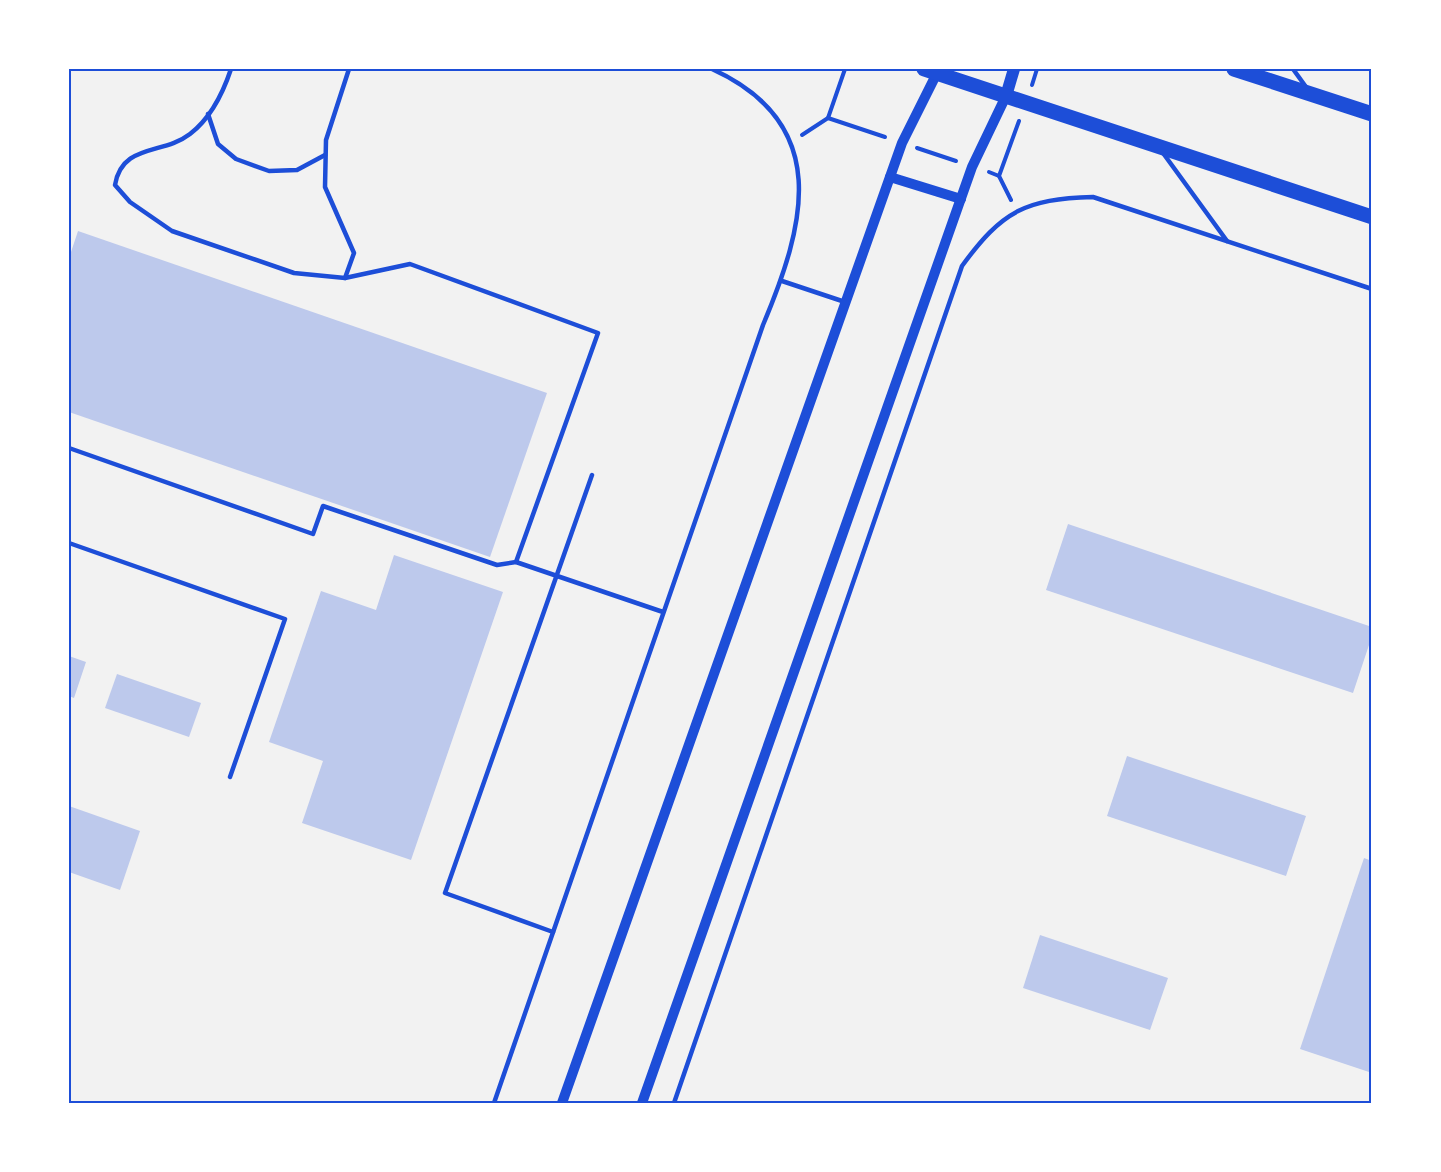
<svg xmlns="http://www.w3.org/2000/svg" width="1441" height="1172" font-family="'Alegreya Sans',sans-serif">
<style>
.building{fill:#bdc9ec}
.lines{fill:none;stroke-linecap:round;stroke-linejoin:round}
.path{stroke:#1d4ed8;stroke-width:4}
.service{stroke:#1d4ed8;stroke-width:4.5}
.tertiary{stroke:#1d4ed8;stroke-width:10}
.secondary{stroke:#1d4ed8;stroke-width:12}
.primary{stroke:#1d4ed8;stroke-width:15}
.neatline{fill:none;stroke:#1d4ed8;stroke-width:2}
</style>
<rect width="100%" height="100%" fill="#f2f2f2"/>
<g class="building">
<path d="M78 231 547 393 490 557 69 412V258Z"/>
<path d="M1068 524 1372 627V636L1353 693 1046 590Z"/>
<path d="M394 555 503 592 411 860 302 823 323 761 269 742 321 591 376 610Z"/>
<path d="M69 656 86 662 74 698 69 696Z"/>
<path d="M117 674 201 703 189 737 105 708Z"/>
<path d="M1127 756 1306 816 1286 876 1107 816Z"/>
<path d="M69 806 140 831 120 890 69 872Z"/>
<path d="M1364 858 1372 861V1073L1300 1049Z"/>
<path d="M1040 935 1168 978 1150 1030 1023 988Z"/>
</g>
<g class="lines">
<g class="path">
<path d="M1032 85 1037 69"/>
<path d="M828 118 845 69"/>
<path d="M802 135 828 118 885 137"/>
<path d="M917 148 956 161"/>
<path d="M989 172 999 176"/>
<path d="M1011 200 999 176 1019 121"/>
</g>
<g class="service">
<path d="M231 69C223 93 211 118 190 134 163 155 122 143 115 185L130 202 172 231 294 273 345 278 410 264 598 333 516 562 663 612"/>
<path d="M1293 69 1306 87"/>
<path d="M208 114 218 144 236 159 269 171 297 170 325 155"/>
<path d="M1163 153 1227 241"/>
<path d="M345 278 354 253 325 187 326 140 349 69"/>
<path d="M782 281 845 302"/>
<path d="M69 448 313 534 323 506 497 565 516 562"/>
<path d="M69 543 285 619 230 777"/>
<path d="M553 932 445 893 592 475"/>
<path d="M494 1103 763 325C805 225 833 124 712 69"/>
<path d="M674 1103 962 266C1002 211 1025 199 1093 197L1372 289"/>
</g>
<g class="tertiary">
<path d="M890 177 961 199"/>
<path d="M562 1103 902 143 937 73"/>
<path d="M642 1103 972 167 1006 96"/>
</g>
<path class="secondary" d="M1006 96 1014 69"/>
<g class="primary">
<path d="M924 69 1372 217"/>
<path d="M1234 69 1372 114"/>
</g>
</g>
<rect width="1441" height="1172" fill="none" stroke="#ffffff" stroke-width="141"/>
<rect x="70" y="70" width="1300" height="1032" class="neatline"/>
</svg>
